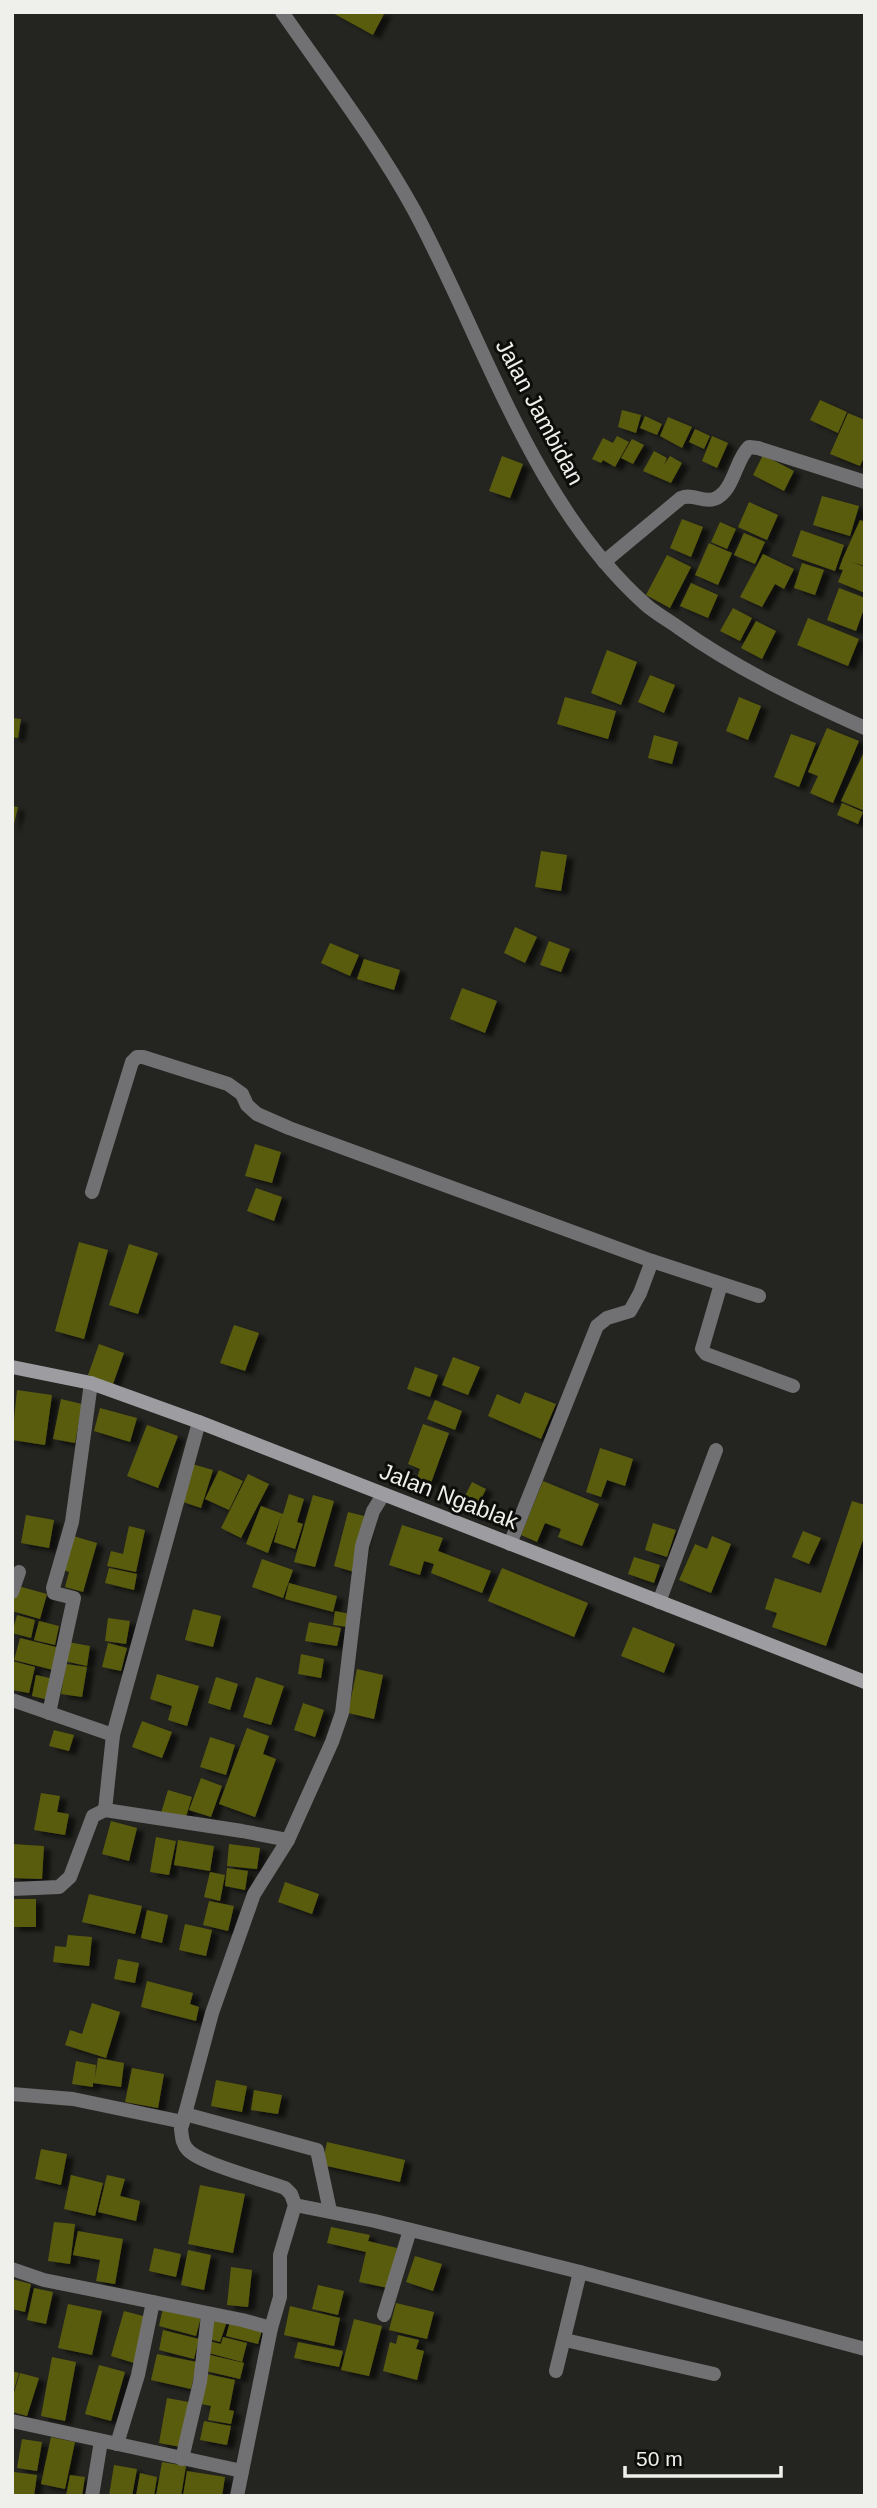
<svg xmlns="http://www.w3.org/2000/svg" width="877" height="2508" font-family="Arial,sans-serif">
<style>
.building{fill:#5a5b11;filter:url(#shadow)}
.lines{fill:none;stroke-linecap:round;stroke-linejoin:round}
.street{stroke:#717173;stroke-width:14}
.secondary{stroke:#9d9da1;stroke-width:14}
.labels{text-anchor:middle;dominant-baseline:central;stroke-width:6;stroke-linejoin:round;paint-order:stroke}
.street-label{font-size:23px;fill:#efefec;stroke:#0d0d0b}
</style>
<defs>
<filter id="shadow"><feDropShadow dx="7" dy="4" stdDeviation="2" flood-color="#0009"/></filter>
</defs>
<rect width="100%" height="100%" fill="#242420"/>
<g class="building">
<path d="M331 12H385L373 35Z"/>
<path d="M820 400 847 412 838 433 810 420Z"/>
<path d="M622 410 641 415 636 433 618 427Z"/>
<path d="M848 413 865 420V455L860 466 830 454Z"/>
<path d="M645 416 662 424 657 435 640 428Z"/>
<path d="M668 417 692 427 682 448 660 436Z"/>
<path d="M695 429 710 436 704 449 689 442Z"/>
<path d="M617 436 629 442 615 467 603 460 601 463 592 459 603 438 613 443Z"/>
<path d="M712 436 728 443 717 468 702 461Z"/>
<path d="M632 439 644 445 633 464 621 458Z"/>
<path d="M654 451 667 458 664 465 670 456 682 463 671 483 643 471Z"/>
<path d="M763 455 794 471 784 491 753 475Z"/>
<path d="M502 456 523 464 510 498 489 491Z"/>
<path d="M822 496 859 506 850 536 813 525Z"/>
<path d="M749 502 778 515 767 540 738 527Z"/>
<path d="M682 519 703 527 691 557 670 548Z"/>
<path d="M860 520 865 522V566L851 562 865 567V593L838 582 843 570 839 569 843 558Z"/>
<path d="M720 522 736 529 727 549 711 542Z"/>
<path d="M801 530 844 545 835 571 792 556Z"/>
<path d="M744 533 765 542 755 564 734 555Z"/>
<path d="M709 543 732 553 718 585 695 575Z"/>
<path d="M763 554 794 569 784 589 775 584 762 607 740 597Z"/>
<path d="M667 555 691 567 670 608 646 595Z"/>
<path d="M802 563 824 570 815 595 794 588Z"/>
<path d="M691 583 718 595 708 618 680 606Z"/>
<path d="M839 588 865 598V606L856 631 827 620Z"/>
<path d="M733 608 752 618 740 641 720 631Z"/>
<path d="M808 618 859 639 848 666 797 645Z"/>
<path d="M756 621 776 631 762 659 741 648Z"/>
<path d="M607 650 637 662 621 705 591 693Z"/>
<path d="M650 675 675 685 664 713 638 702Z"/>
<path d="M565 697 616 711 608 739 557 724Z"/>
<path d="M739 697 761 706 748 740 726 731Z"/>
<path d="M12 718 21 719 18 738 12 737Z"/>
<path d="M827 728 859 741 833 803 810 793 818 776 808 772Z"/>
<path d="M791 734 816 743 799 787 774 777Z"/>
<path d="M654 735 678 742 672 764 648 758Z"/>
<path d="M865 750V811L841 801Z"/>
<path d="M842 803 863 812 858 824 837 815Z"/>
<path d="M12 806 18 807 13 828H12Z"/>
<path d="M541 851 567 855 561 891 535 887Z"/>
<path d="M515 927 537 937 525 963 504 953Z"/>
<path d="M549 941 570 949 561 972 540 965Z"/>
<path d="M330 943 359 955 350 976 321 963Z"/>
<path d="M364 959 400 970 394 990 357 979Z"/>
<path d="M462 988 497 1001 485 1033 450 1019Z"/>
<path d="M255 1144 281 1152 272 1183 245 1176Z"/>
<path d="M256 1188 282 1197 274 1221 247 1211Z"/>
<path d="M79 1242 108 1250 84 1339 55 1331Z"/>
<path d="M129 1244 158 1253 138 1314 109 1305Z"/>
<path d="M234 1325 259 1333 245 1371 220 1363Z"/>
<path d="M99 1344 124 1353 113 1384 88 1375Z"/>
<path d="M453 1357 480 1367 468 1395 442 1385Z"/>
<path d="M415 1367 438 1375 430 1397 407 1389Z"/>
<path d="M17 1390 52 1395 45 1445 12 1440Z"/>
<path d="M525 1392 556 1404 541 1439 488 1416 497 1394 520 1404Z"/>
<path d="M61 1399 82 1404 75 1443 53 1439Z"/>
<path d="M435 1400 462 1411 455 1430 427 1419Z"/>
<path d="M100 1408 137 1418 130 1442 94 1431Z"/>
<path d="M423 1424 449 1433 431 1483 417 1478 420 1469 408 1464Z"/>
<path d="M147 1425 178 1436 158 1488 127 1476Z"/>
<path d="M600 1448 633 1459 625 1486 607 1480 601 1497 586 1492Z"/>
<path d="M192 1464 213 1470 201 1508 180 1501Z"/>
<path d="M219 1470 243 1481 229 1510 205 1499Z"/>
<path d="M248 1474 269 1484 241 1538 221 1528Z"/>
<path d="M543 1481 599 1504 582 1546 558 1537 561 1529 545 1523 537 1542 521 1535Z"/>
<path d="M472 1482 486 1489 474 1513 460 1506Z"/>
<path d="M289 1494 304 1499 297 1522 303 1524 295 1549 274 1542 281 1516 268 1553 246 1544 261 1506 283 1514Z"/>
<path d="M313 1495 334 1501 315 1567 294 1562Z"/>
<path d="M852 1501 865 1505V1534L826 1646 772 1627 777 1613 765 1609 775 1578 821 1593Z"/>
<path d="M348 1512 368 1517 354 1572 334 1566Z"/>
<path d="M26 1515 54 1520 49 1548 21 1543Z"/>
<path d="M653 1523 676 1530 667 1557 645 1550Z"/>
<path d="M402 1525 443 1538 438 1551 491 1571 482 1593 431 1573 434 1564 424 1561 420 1575 389 1565Z"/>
<path d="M129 1526 145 1530 136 1572 107 1566 111 1551 123 1554Z"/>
<path d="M803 1531 821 1538 809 1564 792 1557Z"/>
<path d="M70 1535 97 1543 83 1592 65 1587 69 1572 61 1569Z"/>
<path d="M712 1536 731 1544 711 1593 679 1580 695 1544 707 1549Z"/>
<path d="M634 1557 660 1565 654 1583 628 1574Z"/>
<path d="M262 1559 293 1570 283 1598 252 1587Z"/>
<path d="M109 1568 137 1574 134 1590 105 1583Z"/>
<path d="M502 1568 588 1603 574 1637 488 1601Z"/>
<path d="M289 1583 337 1596 333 1612 285 1599Z"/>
<path d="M18 1586 47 1594 40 1619 12 1611V1600Z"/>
<path d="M193 1609 221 1616 213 1647 185 1640Z"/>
<path d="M335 1611 350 1614 348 1627 333 1625Z"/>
<path d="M17 1615 35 1620 31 1638 12 1633Z"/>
<path d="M108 1618 130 1621 126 1644 105 1641Z"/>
<path d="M39 1621 59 1626 55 1645 34 1640Z"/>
<path d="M309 1622 341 1628 337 1646 305 1641Z"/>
<path d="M633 1627 675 1644 664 1673 621 1656Z"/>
<path d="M20 1638 60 1648 53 1670 14 1660Z"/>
<path d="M68 1642 90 1646 87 1666 64 1661Z"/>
<path d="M108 1643 127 1648 121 1671 102 1667Z"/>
<path d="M301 1654 324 1659 321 1678 298 1674Z"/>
<path d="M12 1661 35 1667 29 1693 12 1690Z"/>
<path d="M66 1664 87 1667 82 1697 61 1694Z"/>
<path d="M357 1669 383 1675 374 1719 348 1713Z"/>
<path d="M157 1674 199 1686 187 1726 168 1720 172 1706 150 1699Z"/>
<path d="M36 1675 54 1679 49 1700 32 1696Z"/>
<path d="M216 1677 238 1684 230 1710 208 1703Z"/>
<path d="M256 1677 284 1686 271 1725 243 1717Z"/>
<path d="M303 1703 324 1710 315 1737 294 1730Z"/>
<path d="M142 1721 172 1732 162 1758 132 1747Z"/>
<path d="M247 1728 269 1736 263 1754 276 1759 255 1817 219 1804Z"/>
<path d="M54 1730 74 1735 69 1751 49 1746Z"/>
<path d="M210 1737 235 1745 226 1775 200 1767Z"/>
<path d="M201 1778 222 1786 211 1817 189 1810Z"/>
<path d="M168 1790 192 1797 185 1820 161 1813Z"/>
<path d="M41 1793 60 1796 57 1812 69 1814 65 1835 34 1830Z"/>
<path d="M111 1821 137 1828 129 1861 102 1854Z"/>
<path d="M156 1837 176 1841 169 1875 150 1872Z"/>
<path d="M178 1840 214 1846 210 1871 174 1865Z"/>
<path d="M12 1844 44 1846 42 1879 12 1878Z"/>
<path d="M229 1844 260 1848 257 1869 227 1866Z"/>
<path d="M227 1868 248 1871 245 1890 225 1886Z"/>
<path d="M210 1872 225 1875 220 1901 204 1897Z"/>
<path d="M285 1882 319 1894 312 1914 278 1902Z"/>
<path d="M89 1894 142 1906 135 1934 82 1922Z"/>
<rect x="12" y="1899" width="24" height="28"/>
<path d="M209 1901 234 1906 228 1931 203 1925Z"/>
<path d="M147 1910 168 1915 162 1943 141 1938Z"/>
<path d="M185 1924 212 1930 206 1956 179 1950Z"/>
<path d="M68 1935 92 1937 89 1966 53 1962 55 1946 66 1947Z"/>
<path d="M118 1959 139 1963 135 1983 114 1979Z"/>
<path d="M147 1981 193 1993 190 2004 199 2007 196 2021 141 2007Z"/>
<path d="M92 2003 120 2012 106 2058 65 2045 70 2030 82 2034Z"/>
<path d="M98 2058 124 2063 121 2087 93 2083V2087L72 2084 76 2061 96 2065 95 2078Z"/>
<path d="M132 2068 164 2074 158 2108 125 2102Z"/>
<path d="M216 2080 247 2086 242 2112 211 2106Z"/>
<path d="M254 2090 282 2095 278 2114 251 2110Z"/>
<path d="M327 2142 405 2160 400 2182 322 2165Z"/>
<path d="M41 2149 67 2154 61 2185 35 2179Z"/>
<path d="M71 2175 103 2183 95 2216 64 2209Z"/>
<path d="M107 2175 125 2179 120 2196 140 2201 136 2221 98 2212Z"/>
<path d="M200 2185 245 2194 233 2253 188 2244Z"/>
<path d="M54 2222 75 2224 70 2264 48 2261Z"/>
<path d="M331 2227 370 2235 368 2241 397 2248 388 2288 359 2282 366 2252 327 2243Z"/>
<path d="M78 2231 123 2239 115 2284 96 2281 100 2260 73 2255Z"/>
<path d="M154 2248 181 2254 176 2277 149 2271Z"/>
<path d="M188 2250 211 2255 204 2290 181 2285Z"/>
<path d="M415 2256 442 2264 433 2291 406 2282Z"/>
<path d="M231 2267 252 2270 248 2307 227 2305Z"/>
<path d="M12 2279 31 2284 25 2312 12 2309Z"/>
<path d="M318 2285 344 2291 338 2315 312 2309Z"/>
<path d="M34 2288 53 2292 46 2324 27 2320Z"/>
<path d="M396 2303 434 2312 427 2339 389 2330Z"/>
<path d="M68 2304 102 2311 92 2355 58 2348Z"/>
<path d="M290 2306 340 2318 334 2346 284 2335Z"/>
<path d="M163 2308 201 2317 196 2336 159 2326Z"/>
<path d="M124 2311 147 2317 134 2363 111 2356Z"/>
<path d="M212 2317 227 2321 220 2342 206 2338Z"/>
<path d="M354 2319 382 2326 369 2376 341 2370Z"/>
<path d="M230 2322 262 2330 258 2344 226 2336Z"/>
<path d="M163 2330 199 2339 194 2359 159 2350Z"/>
<path d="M398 2335 419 2340 416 2349 424 2351 417 2380 383 2371 390 2342 396 2344Z"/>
<path d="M223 2337 247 2343 242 2362 205 2352 208 2341 221 2344Z"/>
<path d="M298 2342 343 2351 339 2367 294 2358Z"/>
<path d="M157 2354 197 2362 191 2389 151 2380Z"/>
<path d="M210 2355 244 2363 240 2379 206 2371Z"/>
<path d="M52 2357 76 2362 65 2421 41 2416Z"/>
<path d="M99 2365 125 2372 111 2421 85 2414Z"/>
<path d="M12 2371 19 2373 13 2393H12Z"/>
<path d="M20 2373 39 2378 27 2416 12 2412V2399Z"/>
<path d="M207 2374 235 2380 229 2410 234 2411 231 2424 208 2420 211 2406 201 2404Z"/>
<path d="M167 2398 189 2402 181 2447 159 2443Z"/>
<path d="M204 2421 231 2426 227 2445 200 2440Z"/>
<path d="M51 2437 75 2442 65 2489 41 2484Z"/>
<path d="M22 2439 42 2442 37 2471 17 2468Z"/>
<path d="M162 2462 186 2466 181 2496H156Z"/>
<path d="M114 2465 137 2469 132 2496H109Z"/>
<path d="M187 2471 225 2477 222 2496H183Z"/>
<path d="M14 2472 37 2475 34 2496H12Z"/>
<path d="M140 2473 157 2477 154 2496H136Z"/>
<path d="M70 2475 85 2477 82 2496H66Z"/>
</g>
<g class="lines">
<g class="street">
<path d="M282 12C327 77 376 141 414 210 484 340 532 503 645 604 655 613 668 620 679 628 737 669 800 699 865 728"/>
<path d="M604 562 681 498C693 493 703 503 714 499 734 492 735 460 749 447L758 448 865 482"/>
<path d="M92 1192 132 1062 137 1057H143L228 1084 242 1094 247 1105 257 1114 289 1128 652 1261 759 1296"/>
<path d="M721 1284 702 1349 706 1354 793 1386"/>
<path d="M510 1544 597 1326 607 1318 630 1311 640 1293 652 1261"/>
<path d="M12 1592 19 1572"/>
<path d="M659 1602 716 1450"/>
<path d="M12 1700 113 1735"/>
<path d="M49 1713 74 1598 54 1593 53 1588 72 1522 91 1383"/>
<path d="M105 1810 113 1735 199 1422"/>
<path d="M12 1889 59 1887 70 1877 93 1816 105 1810 242 1831 288 1840"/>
<path d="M12 2094 73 2099 183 2122"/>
<path d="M185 2114 317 2150 330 2211"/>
<path d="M295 2205 375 2221 580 2272 865 2349"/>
<path d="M12 2269 44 2280 242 2320 271 2328"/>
<path d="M384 2315 410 2230"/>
<path d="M565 2340 714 2374"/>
<path d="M556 2371 580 2272"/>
<path d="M12 2421 242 2471"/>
<path d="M117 2444 138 2375 153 2302"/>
<path d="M182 2459 200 2382 208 2315"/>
<path d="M92 2496 101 2441"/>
<path d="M237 2496 271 2328 280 2297V2255L295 2205 291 2194 285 2188C264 2180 201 2164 188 2150 182 2144 182 2137 181 2129L212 2013 254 1894 288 1840 332 1742 342 1713 362 1546 373 1511 383 1495"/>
</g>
<path class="secondary" d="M12 1367 91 1383 199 1422 865 1682"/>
</g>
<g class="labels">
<g class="street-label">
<text transform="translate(540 412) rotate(62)">Jalan Jambidan</text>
<text transform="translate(449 1496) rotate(21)">Jalan Ngablak</text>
</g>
</g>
<rect width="877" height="2508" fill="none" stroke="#efefec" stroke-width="28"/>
<path d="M625 2466v10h156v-10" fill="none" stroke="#efefec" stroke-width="3.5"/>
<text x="636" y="2466" font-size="21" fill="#efefec" stroke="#0d0d0b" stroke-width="5" paint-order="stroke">50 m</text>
</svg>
